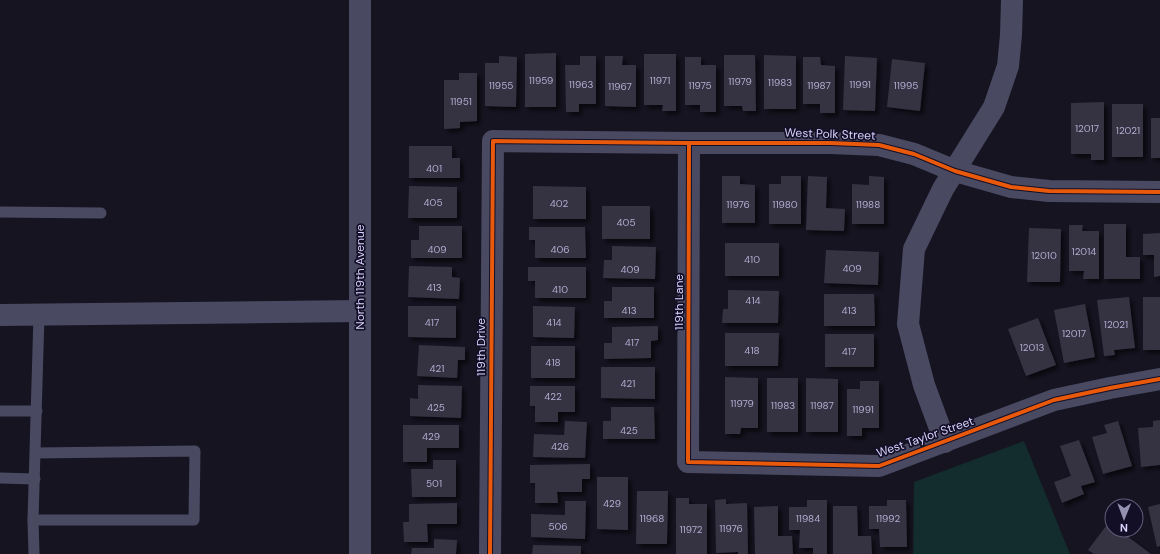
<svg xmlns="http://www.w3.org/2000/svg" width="1160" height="554" font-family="'DM Sans',sans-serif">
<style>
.green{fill:#132c2d}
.building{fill:#343243;filter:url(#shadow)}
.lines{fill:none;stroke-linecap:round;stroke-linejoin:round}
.service{stroke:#4a4962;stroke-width:11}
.minor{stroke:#4a4962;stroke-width:22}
.cycleway-casing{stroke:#130f26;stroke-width:6}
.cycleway{stroke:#e8590c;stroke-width:4}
.labels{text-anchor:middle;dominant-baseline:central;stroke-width:3.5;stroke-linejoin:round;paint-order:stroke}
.number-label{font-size:10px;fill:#b0acd0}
.street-label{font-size:12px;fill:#d9d4ff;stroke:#130f26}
</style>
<defs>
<filter id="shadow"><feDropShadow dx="3.5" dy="3.5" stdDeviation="2" flood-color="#0009"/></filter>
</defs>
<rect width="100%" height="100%" fill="#161421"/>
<path class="green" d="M1024 441 1070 554H913L914 482Z"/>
<g class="building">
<path d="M556 53V107H525V54Z"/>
<path d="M644 54H676V111H662L663 105H644Z"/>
<path d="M724 55H755L756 111H743L742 106H724Z"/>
<path d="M764 55 796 56V109H764Z"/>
<path d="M499 56 517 57 516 107 485 106V63H499Z"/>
<path d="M580 56H596V104H579V112H566L565 65H580Z"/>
<path d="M605 56H623L622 65H636V107L605 106Z"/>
<path d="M845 56 877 58 875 111 843 110Z"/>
<path d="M685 57H701V65H716V112H700V105H685Z"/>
<path d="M803 57H820L821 65 835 66V113H820V104H803Z"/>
<path d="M892 59 925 63 920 111 887 107Z"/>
<path d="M459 73H477V121L460 122V128L444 129V80H459Z"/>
<path d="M1104 102V160H1091V154H1071V103Z"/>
<rect x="1112" y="104" width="31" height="53"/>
<rect x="1151" y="118" width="9" height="40"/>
<path d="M409 146H452V158H460V178H409Z"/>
<path d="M722 176H740V184L755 185V223H722Z"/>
<path d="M781 176H801V224H769V184H781Z"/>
<path d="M808 176 827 177 826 208 845 209 844 231 806 230Z"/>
<path d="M869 176 884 177V224H852V184L869 185Z"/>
<path d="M409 186 457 187V218H408Z"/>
<path d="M533 186 586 187V219H533Z"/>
<rect x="602" y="206" width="48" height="33"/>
<path d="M1104 224H1126V257H1140V279H1104Z"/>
<path d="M1069 225H1083L1082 231H1099V279H1083L1084 271H1069Z"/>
<path d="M419 226H462V258H411V240H419Z"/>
<path d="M529 227H585L586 258H535V240H529Z"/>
<path d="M1029 228 1061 229 1060 282H1027Z"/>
<path d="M1160 233V276L1154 277V255H1143V234Z"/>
<rect x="725" y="243" width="54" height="33"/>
<path d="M612 246 656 247 655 279 603 278 604 260H612Z"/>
<path d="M826 250 879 252 878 285 824 283Z"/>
<path d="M409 266 452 267V277L460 278 459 299 408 297Z"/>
<path d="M528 267H586V298H535V281H528Z"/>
<path d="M612 287H654V318H604V301H612Z"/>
<path d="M728 290 779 291 778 323H722L723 309H728Z"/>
<path d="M824 294H874L875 326H824Z"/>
<path d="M1129 297 1135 348 1114 350 1115 355 1104 356 1097 300Z"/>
<rect x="1143" y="297" width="17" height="53"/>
<path d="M1085 304 1095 357 1064 363 1054 310Z"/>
<path d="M408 306H456V338L408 337Z"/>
<path d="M533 306 575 307 574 338 533 337Z"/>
<path d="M1038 318 1056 365 1026 376 1008 329Z"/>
<path d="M658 326V340L651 341V358L604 359V343H612V327Z"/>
<path d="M725 333H779L778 366H725Z"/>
<rect x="825" y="334" width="49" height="33"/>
<path d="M419 345 465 347V360H458L457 378 417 376Z"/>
<rect x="531" y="346" width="44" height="32"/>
<path d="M601 367H655V399L601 398Z"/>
<path d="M725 377 758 378V428H741L740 434H725Z"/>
<rect x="767" y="378" width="31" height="54"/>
<path d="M806 378 838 379V432H806Z"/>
<path d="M860 381H879V428H862V436H847V389H860Z"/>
<path d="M418 385 462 386 461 418 410 416V398L418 399Z"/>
<path d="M530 386H575V412H558V422H535V406H530Z"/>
<path d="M611 407H654L655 439H603V421H611Z"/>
<path d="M1160 420V465L1141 467 1138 428 1153 427V421Z"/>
<path d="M565 421 587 422 585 458 533 457 534 434 564 435Z"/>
<path d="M1118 421 1132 466 1103 474 1092 437 1107 433 1104 425Z"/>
<path d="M403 425H459V448H427V462H403Z"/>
<path d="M1079 440 1095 482 1081 486 1084 494 1062 503 1054 482 1071 476 1060 446Z"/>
<path d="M433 460H456V497H412L411 469H433Z"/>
<path d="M590 464V479H582V492H557L558 503H535V483H530V465Z"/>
<path d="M597 477H628V530L597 529Z"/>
<path d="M637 491H668L667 544H636Z"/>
<path d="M676 498H689V504H707V554H676Z"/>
<path d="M726 499V504L747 503 748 554H738V552L716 553 715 500Z"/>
<path d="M807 500H827V554H813V548H799L800 530H789V507H807Z"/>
<path d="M887 500H906L907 547H880L879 529H869V506H887Z"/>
<path d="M565 501H586L585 539 531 537V514L565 515Z"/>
<path d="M457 503V524H427L428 542H404L403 522H409V504Z"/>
<path d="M1160 504V546L1157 547 1148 507Z"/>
<path d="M778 506V536H792L793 554H755L754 507Z"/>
<path d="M833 506H857L858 536H871L872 554H833Z"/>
<path d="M1109 522 1112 525V530H1119L1151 554H1094L1088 550Z"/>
<path d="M434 539 457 540 456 554H411L412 548H434Z"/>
<path d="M533 545 581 546V554H532Z"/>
</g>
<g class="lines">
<g class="service">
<path d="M0 212 101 213"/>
<path d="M0 411H37"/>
<path d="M0 478 35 479"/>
<path d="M33 520H194L195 451 36 453"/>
<path d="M34 554 33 520 39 315"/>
</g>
<g class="minor">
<path d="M360 0V554"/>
<path d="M689 143 688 462 879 466 1054 400 1110 388 1160 379"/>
<path d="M0 315 360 311"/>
<path d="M945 442 924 385 908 324 914 249 943 189 994 107 1008 66 1011 35 1012 0"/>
<path d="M490 554 493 141 689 143H831L879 145 914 154 955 171 1011 187 1049 191 1160 192"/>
</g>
<g class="cycleway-casing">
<g id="cycleway">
<path d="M689 143 688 462 879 466 1054 400 1110 388 1160 379"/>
<path d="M490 554 493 141 689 143H831L879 145 914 154 955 171 1011 187 1049 191 1160 192"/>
</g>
</g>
<use href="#cycleway" class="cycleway"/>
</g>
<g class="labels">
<g class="number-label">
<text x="541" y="80">11959</text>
<text x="660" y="80">11971</text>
<text x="740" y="81">11979</text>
<text x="780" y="82">11983</text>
<text x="581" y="84">11963</text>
<text x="860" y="84">11991</text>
<text x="501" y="85">11955</text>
<text x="700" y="85">11975</text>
<text x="819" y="85">11987</text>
<text x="906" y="85">11995</text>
<text x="620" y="86">11967</text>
<text x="461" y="101">11951</text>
<text x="1087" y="128">12017</text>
<text x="1128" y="130">12021</text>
<text x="434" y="168">401</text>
<text x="433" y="202">405</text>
<text x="559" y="203">402</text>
<text x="738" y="204">11976</text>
<text x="785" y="204">11980</text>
<text x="868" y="204">11988</text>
<text x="626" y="222">405</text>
<text x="437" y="249">409</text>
<text x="560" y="249">406</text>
<text x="1084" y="251">12014</text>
<text x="1044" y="255">12010</text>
<text x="752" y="259">410</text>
<text x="852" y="268">409</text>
<text x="630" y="269">409</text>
<text x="434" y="287">413</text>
<text x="560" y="289">410</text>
<text x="753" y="300">414</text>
<text x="629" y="310">413</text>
<text x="849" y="310">413</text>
<text x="432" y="322">417</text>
<text x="554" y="322">414</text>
<text x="1116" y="324">12021</text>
<text x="1074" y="333">12017</text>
<text x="632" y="342">417</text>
<text x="1032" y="347">12013</text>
<text x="752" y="350">418</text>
<text x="849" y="351">417</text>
<text x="553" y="362">418</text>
<text x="437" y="368">421</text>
<text x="628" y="383">421</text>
<text x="553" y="396">422</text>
<text x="742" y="403">11979</text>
<text x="783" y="405">11983</text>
<text x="822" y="405">11987</text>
<text x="436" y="407">425</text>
<text x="863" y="409">11991</text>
<text x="629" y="430">425</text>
<text x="431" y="436">429</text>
<text x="560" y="446">426</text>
<text x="434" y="483">501</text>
<text x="612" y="503">429</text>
<text x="652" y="518">11968</text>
<text x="808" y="518">11984</text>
<text x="888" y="518">11992</text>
<text x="558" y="526">506</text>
<text x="731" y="528">11976</text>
<text x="691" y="529">11972</text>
</g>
<g class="street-label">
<text transform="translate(830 134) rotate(2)">West Polk Street</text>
<text transform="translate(360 277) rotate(-90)">North 119th Avenue</text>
<text transform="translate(679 302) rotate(-90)">119th Lane</text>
<text transform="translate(481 347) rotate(-90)">119th Drive</text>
<text transform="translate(925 437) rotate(-19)">West Taylor Street</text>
</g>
</g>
<g transform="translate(1124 518) rotate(181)"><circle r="19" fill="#130f26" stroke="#625e7d"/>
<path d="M0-3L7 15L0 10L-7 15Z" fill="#9591b1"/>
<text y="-6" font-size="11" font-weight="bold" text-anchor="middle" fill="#d9d4ff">N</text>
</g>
</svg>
